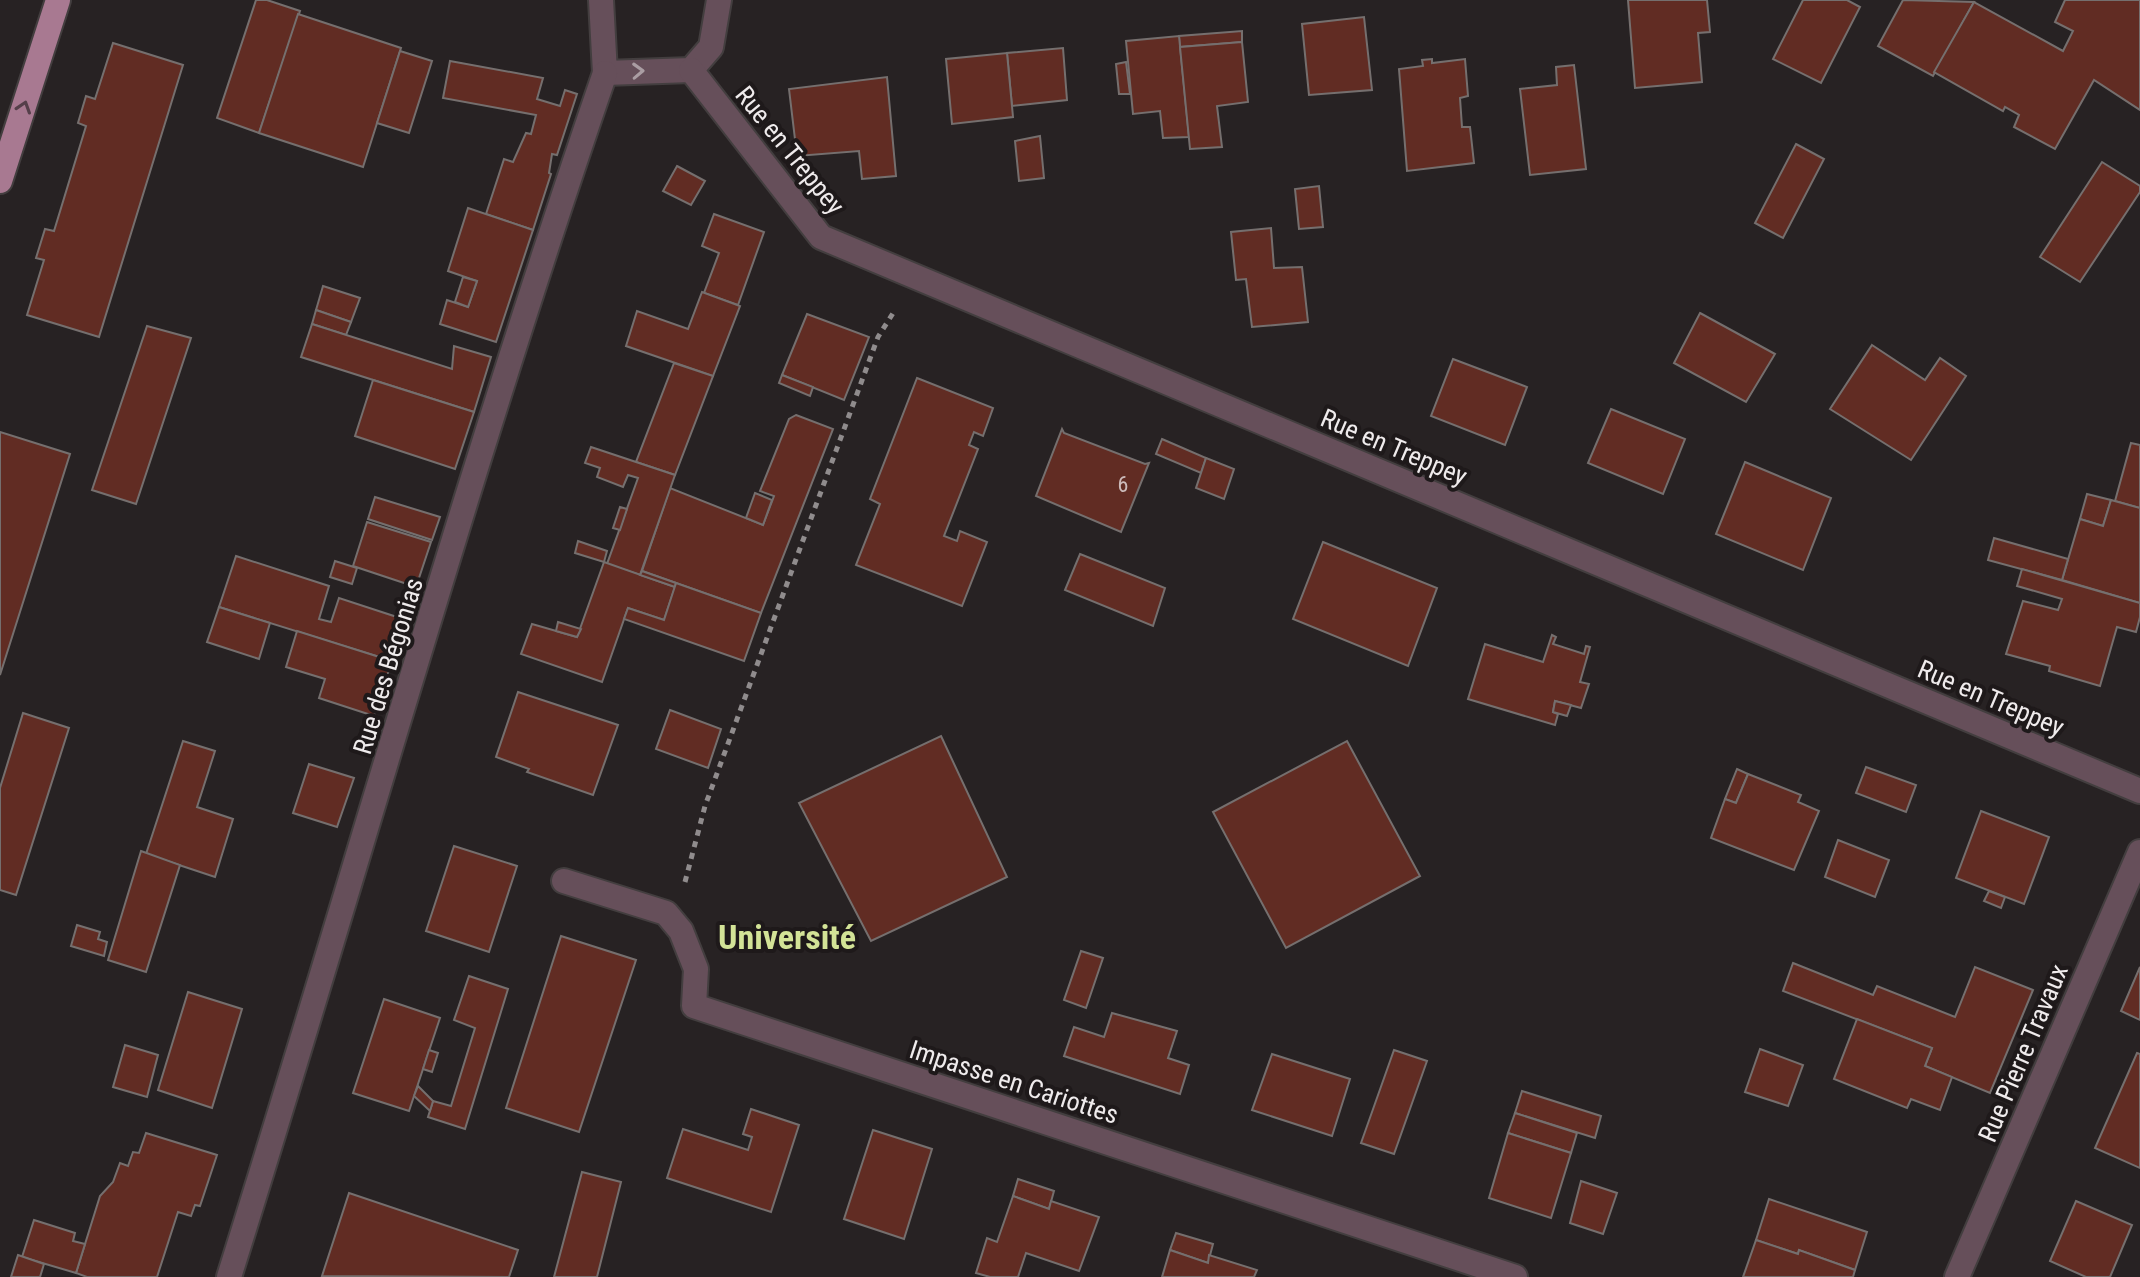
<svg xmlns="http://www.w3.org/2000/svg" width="2140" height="1277" font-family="'Roboto Condensed',sans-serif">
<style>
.building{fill:#612c23;stroke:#756f6e;stroke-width:2}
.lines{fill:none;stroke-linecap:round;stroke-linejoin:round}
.minor-casing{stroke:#433e3f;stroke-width:28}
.major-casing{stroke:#433e3f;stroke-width:28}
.path{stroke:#908c8d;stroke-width:5;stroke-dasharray:6 6;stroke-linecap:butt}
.minor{stroke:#664f5a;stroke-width:24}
.major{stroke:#a87991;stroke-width:24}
.oneway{stroke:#aa9da3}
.oneway2{stroke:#553f4a}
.labels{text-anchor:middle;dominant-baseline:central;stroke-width:8;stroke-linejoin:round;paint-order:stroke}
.number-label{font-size:22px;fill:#ccbbba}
.street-label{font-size:26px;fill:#efebec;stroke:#1e191a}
.district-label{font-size:34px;font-weight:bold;fill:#d3e397;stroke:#1e191a}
</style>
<rect width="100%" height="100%" fill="#272223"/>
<g class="building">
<path d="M256 0H267L300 11 259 133 217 118Z"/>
<path d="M1628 0H1707L1710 32 1698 33 1702 82 1635 88Z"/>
<path d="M1803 0H1847L1860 7 1821 83 1773 59Z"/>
<path d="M1903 0 1974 2 1933 76 1878 46Z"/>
<path d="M2065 0H2140V110L2094 80 2055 149 2014 127 2019 115 2005 107 2003 111 1934 72 1974 2 2063 51 2073 31 2055 22Z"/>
<path d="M298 14 401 48 363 167 259 133Z"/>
<path d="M1364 17 1372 90 1309 95 1302 24Z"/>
<path d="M1242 31V42L1180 47 1179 36Z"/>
<path d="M1179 36 1189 137 1163 138 1160 111 1133 114 1126 41Z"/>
<path d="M1242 42 1248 102 1217 106 1222 147 1190 149 1180 47Z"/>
<path d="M113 43 183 65 99 337 27 315 44 260 36 258 45 229 54 231 86 126 78 123 86 96 95 99Z"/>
<path d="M1063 48 1067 100 1012 106 1007 53Z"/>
<path d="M400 51 432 61 409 133 377 123Z"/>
<path d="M1007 53 1013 117 952 124 946 59Z"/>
<path d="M1432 59V63L1465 59 1468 96 1460 98 1462 127H1470L1474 163 1407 171 1399 69 1423 66 1422 60Z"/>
<path d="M450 61 543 78 537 99 560 106 565 90 577 94 557 155 552 154 549 173 551 174 533 230 486 214 504 159 513 162 526 133 531 134 536 115 443 98Z"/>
<path d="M1126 62 1130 94H1119L1116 64Z"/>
<path d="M1574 65 1586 169 1530 175 1520 89 1557 85 1556 67Z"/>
<path d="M887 77 896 176 862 179 859 151 797 156 789 89Z"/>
<path d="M1040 136 1044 178 1019 181 1015 141Z"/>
<path d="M1796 144 1824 159 1783 238 1755 223Z"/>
<path d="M2102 162 2140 186V192L2080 282 2040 257Z"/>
<path d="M677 166 705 181 691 205 663 191Z"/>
<path d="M1319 186 1323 227 1299 229 1295 189Z"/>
<path d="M468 208 533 230 496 342 440 324 447 300 468 307 477 281 448 271Z"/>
<path d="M714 214 764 232 738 305 704 293 719 253 702 246Z"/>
<path d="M1271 228 1274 268 1302 267 1308 322 1252 327 1246 279 1236 280 1231 232Z"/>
<path d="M463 277 477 281 468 307 455 302Z"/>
<path d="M323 286 360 298 351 322 316 310Z"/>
<path d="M702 292 740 306 713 376 626 346 637 311 688 329Z"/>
<path d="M316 310 351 322 346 335 312 324Z"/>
<path d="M1700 313 1775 354 1746 402 1674 363Z"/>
<path d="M807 314 869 337 844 400 782 375Z"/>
<path d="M312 324 452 369 454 346 491 357 474 412 301 357Z"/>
<path d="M147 326 191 338 136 504 92 490Z"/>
<path d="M1872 345 1925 380 1940 358 1966 376 1911 460 1830 409Z"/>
<path d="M1453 359 1527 387 1505 445 1431 416Z"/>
<path d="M674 363 713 376 675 475 636 462Z"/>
<path d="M782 375 813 387 810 396 779 383Z"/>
<path d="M917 378 993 408 983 436 974 432 969 445 978 449 944 536 957 541 960 531 987 542 962 606 856 565 880 504 870 499Z"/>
<path d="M373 380 474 412 455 469 355 436Z"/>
<path d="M1611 409 1685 439 1663 494 1588 463Z"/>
<path d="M796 415 833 429 761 613 642 571 670 488 763 525 774 496 760 491 789 419Z"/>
<path d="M1062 429 1064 433 1145 464 1149 463 1121 532 1036 496Z"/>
<path d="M0 432 70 454 0 675Z"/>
<path d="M1162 439 1206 458 1201 473 1156 454Z"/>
<path d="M2131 443 2140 445V508L2115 501Z"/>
<path d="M591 447 675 475 640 575 607 564 638 478 628 475 623 487 597 477 600 468 585 463Z"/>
<path d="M1206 458 1234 469 1224 499 1196 488Z"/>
<path d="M1745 462 1831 498 1803 570 1716 534Z"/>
<path d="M755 493 772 500 763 525 746 518Z"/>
<path d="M2087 494 2111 500 2103 526 2080 519Z"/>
<path d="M375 497 440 517 432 540 368 519Z"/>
<path d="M2111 500 2140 508V603L2062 580 2080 519 2103 526Z"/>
<path d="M620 507 627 509 620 530 613 528Z"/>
<path d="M367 522 431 542 416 587 353 566Z"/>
<path d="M1994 538 2068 559 2062 580 1988 560Z"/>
<path d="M578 541 607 551 604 562 575 553Z"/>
<path d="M1323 542 1437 588 1408 666 1293 619Z"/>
<path d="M1080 554 1165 588 1153 626 1065 590Z"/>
<path d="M236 556 329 586 319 619 331 622 339 598 406 620 392 661 219 607Z"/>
<path d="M335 561 357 568 352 584 330 577Z"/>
<path d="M604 562 675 587 664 620 628 608 602 682 521 654 532 624 577 637Z"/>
<path d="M2022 569 2140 603V617L2136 632 2117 627 2100 686 2049 671 2050 666 2006 654 2023 601 2058 610 2062 599 2017 586Z"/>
<path d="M642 571 676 583 675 587 640 575Z"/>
<path d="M676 583 761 613 744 661 624 619 628 608 664 620Z"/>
<path d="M219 607 270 623 259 659 207 642Z"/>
<path d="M558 622 581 629 577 637 556 631Z"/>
<path d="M297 631 392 661 374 716 319 698 325 679 286 667Z"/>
<path d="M1552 635 1556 637 1553 644 1584 654 1586 646 1590 647 1580 682 1589 684 1581 708 1555 701 1553 712 1558 714 1555 725 1468 699 1485 644 1543 662Z"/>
<path d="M518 692 618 725 593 795 527 772 529 769 496 757Z"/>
<path d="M1555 701 1571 705 1567 716 1553 712Z"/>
<path d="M670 710 721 729 708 768 656 749Z"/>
<path d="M23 713 69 728 16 895 0 890V788Z"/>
<path d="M941 736 1007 877 871 941 799 803Z"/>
<path d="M183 741 215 751 197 807 233 819 215 877 146 854Z"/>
<path d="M1347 741 1420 876 1286 948 1213 812Z"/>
<path d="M309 764 354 778 337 827 293 813Z"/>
<path d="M1866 767 1916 785 1906 812 1856 793Z"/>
<path d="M1737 769 1748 774 1736 803 1725 799Z"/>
<path d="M1748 774 1801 795 1798 802 1819 811 1794 870 1711 838 1725 799 1736 803Z"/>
<path d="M1981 811 2049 837 2024 904 1956 878Z"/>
<path d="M1838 840 1889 860 1875 897 1825 877Z"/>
<path d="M454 846 517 866 489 952 426 931Z"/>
<path d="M141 851 180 865 146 972 108 960Z"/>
<path d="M1989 891 2005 897 2001 908 1984 901Z"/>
<path d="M77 925 100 932 98 939 107 942 104 956 71 946Z"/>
<path d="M561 936 636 960 579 1132 506 1108Z"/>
<path d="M1081 951 1103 958 1086 1008 1064 1000Z"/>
<path d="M1793 963 1873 995 1877 986 1955 1017 1975 967 2033 990 1990 1093 1925 1066 1932 1048 1783 991Z"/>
<path d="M2140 967V1020L2121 1011Z"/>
<path d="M469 976 508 989 465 1129 428 1117 433 1101 451 1106 475 1028 454 1020Z"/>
<path d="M188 992 242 1009 212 1108 158 1090Z"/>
<path d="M384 999 440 1018 409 1111 353 1093Z"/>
<path d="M1112 1013 1177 1031 1168 1058 1189 1065 1180 1094 1064 1056 1074 1027 1104 1037Z"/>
<path d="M1857 1019 1932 1048 1925 1066 1952 1077 1940 1110 1911 1099 1907 1108 1834 1079Z"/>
<path d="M125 1045 158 1055 147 1097 113 1087Z"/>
<path d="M1760 1049 1803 1065 1788 1106 1745 1092Z"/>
<path d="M429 1050 438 1053 432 1072 423 1069Z"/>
<path d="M1394 1050 1427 1061 1394 1154 1361 1143Z"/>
<path d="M2137 1053 2140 1054V1168L2095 1148Z"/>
<path d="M1272 1054 1350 1079 1332 1136 1252 1110Z"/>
<path d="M418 1086 433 1101 430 1111 414 1096Z"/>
<path d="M1522 1091 1601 1116 1595 1138 1515 1113Z"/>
<path d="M751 1109 799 1125 771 1212 667 1178 683 1129 748 1150 752 1137 743 1134Z"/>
<path d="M1515 1113 1577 1133 1571 1153 1508 1133Z"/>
<path d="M873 1130 932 1149 904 1239 844 1219Z"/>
<path d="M146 1133 217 1155 200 1206 195 1205 191 1216 178 1212 157 1277H87L76 1273 100 1196 113 1182 120 1163 128 1166 133 1152 139 1153Z"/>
<path d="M1508 1133 1571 1153 1551 1218 1489 1198Z"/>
<path d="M582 1172 621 1182 597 1277H554Z"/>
<path d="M1018 1179 1054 1191 1049 1209 1013 1196Z"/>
<path d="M1581 1181 1617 1193 1603 1234 1570 1223Z"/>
<path d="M349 1193 518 1250 509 1277 322 1276Z"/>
<path d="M1013 1196 1049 1209 1051 1201 1099 1217 1079 1271 1026 1253 1018 1277H990L976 1273 987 1238 997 1242Z"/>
<path d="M1769 1199 1867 1232 1855 1270 1799 1250 1798 1254 1756 1240Z"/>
<path d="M2076 1201 2132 1225 2110 1277H2086L2050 1261Z"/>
<path d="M34 1220 75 1233 73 1241 85 1244 76 1273 22 1257Z"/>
<path d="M1176 1233 1213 1244 1208 1263 1170 1250Z"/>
<path d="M1756 1240 1798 1254 1799 1250 1855 1270 1853 1277H1743Z"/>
<path d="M1170 1250 1208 1263 1209 1255 1257 1270 1254 1277H1162Z"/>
<path d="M18 1255 44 1264 40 1277H11Z"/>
</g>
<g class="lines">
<g class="minor-casing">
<g id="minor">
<path d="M601 0 605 73 691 70 711 47 719 0"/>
<path d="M691 70 821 237 2140 791"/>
<path d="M564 881 666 913 681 931 696 969 694 1006 1515 1277"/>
<path d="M229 1277C355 876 468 470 605 73"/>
<path d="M1957 1277 2140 852"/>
</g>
</g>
<g class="major-casing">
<path id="major" d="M0 181 58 0"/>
</g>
<path class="path" d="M685 882 705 806 878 337 895 310"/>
<use href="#minor" class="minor"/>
<use href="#major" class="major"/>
</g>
<defs><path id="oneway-chevron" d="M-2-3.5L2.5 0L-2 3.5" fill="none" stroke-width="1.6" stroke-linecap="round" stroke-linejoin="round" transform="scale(2)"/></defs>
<use class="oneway" href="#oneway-chevron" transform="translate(638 71) rotate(-2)"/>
<use class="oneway2" href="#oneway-chevron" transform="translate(24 107) rotate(-72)"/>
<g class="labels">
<g class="number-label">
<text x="1123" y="484">6</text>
</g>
<g class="street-label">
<text transform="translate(790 150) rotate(51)">Rue en Treppey</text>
<text transform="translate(1394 447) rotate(23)">Rue en Treppey</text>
<text transform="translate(388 666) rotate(-73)">Rue des Bégonias</text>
<text transform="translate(1991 698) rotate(23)">Rue en Treppey</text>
<text transform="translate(2023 1053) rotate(-67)">Rue Pierre Travaux</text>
<text transform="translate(1014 1082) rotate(18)">Impasse en Cariottes</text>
</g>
<g class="district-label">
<text x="787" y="937">Université</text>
</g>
</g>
</svg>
